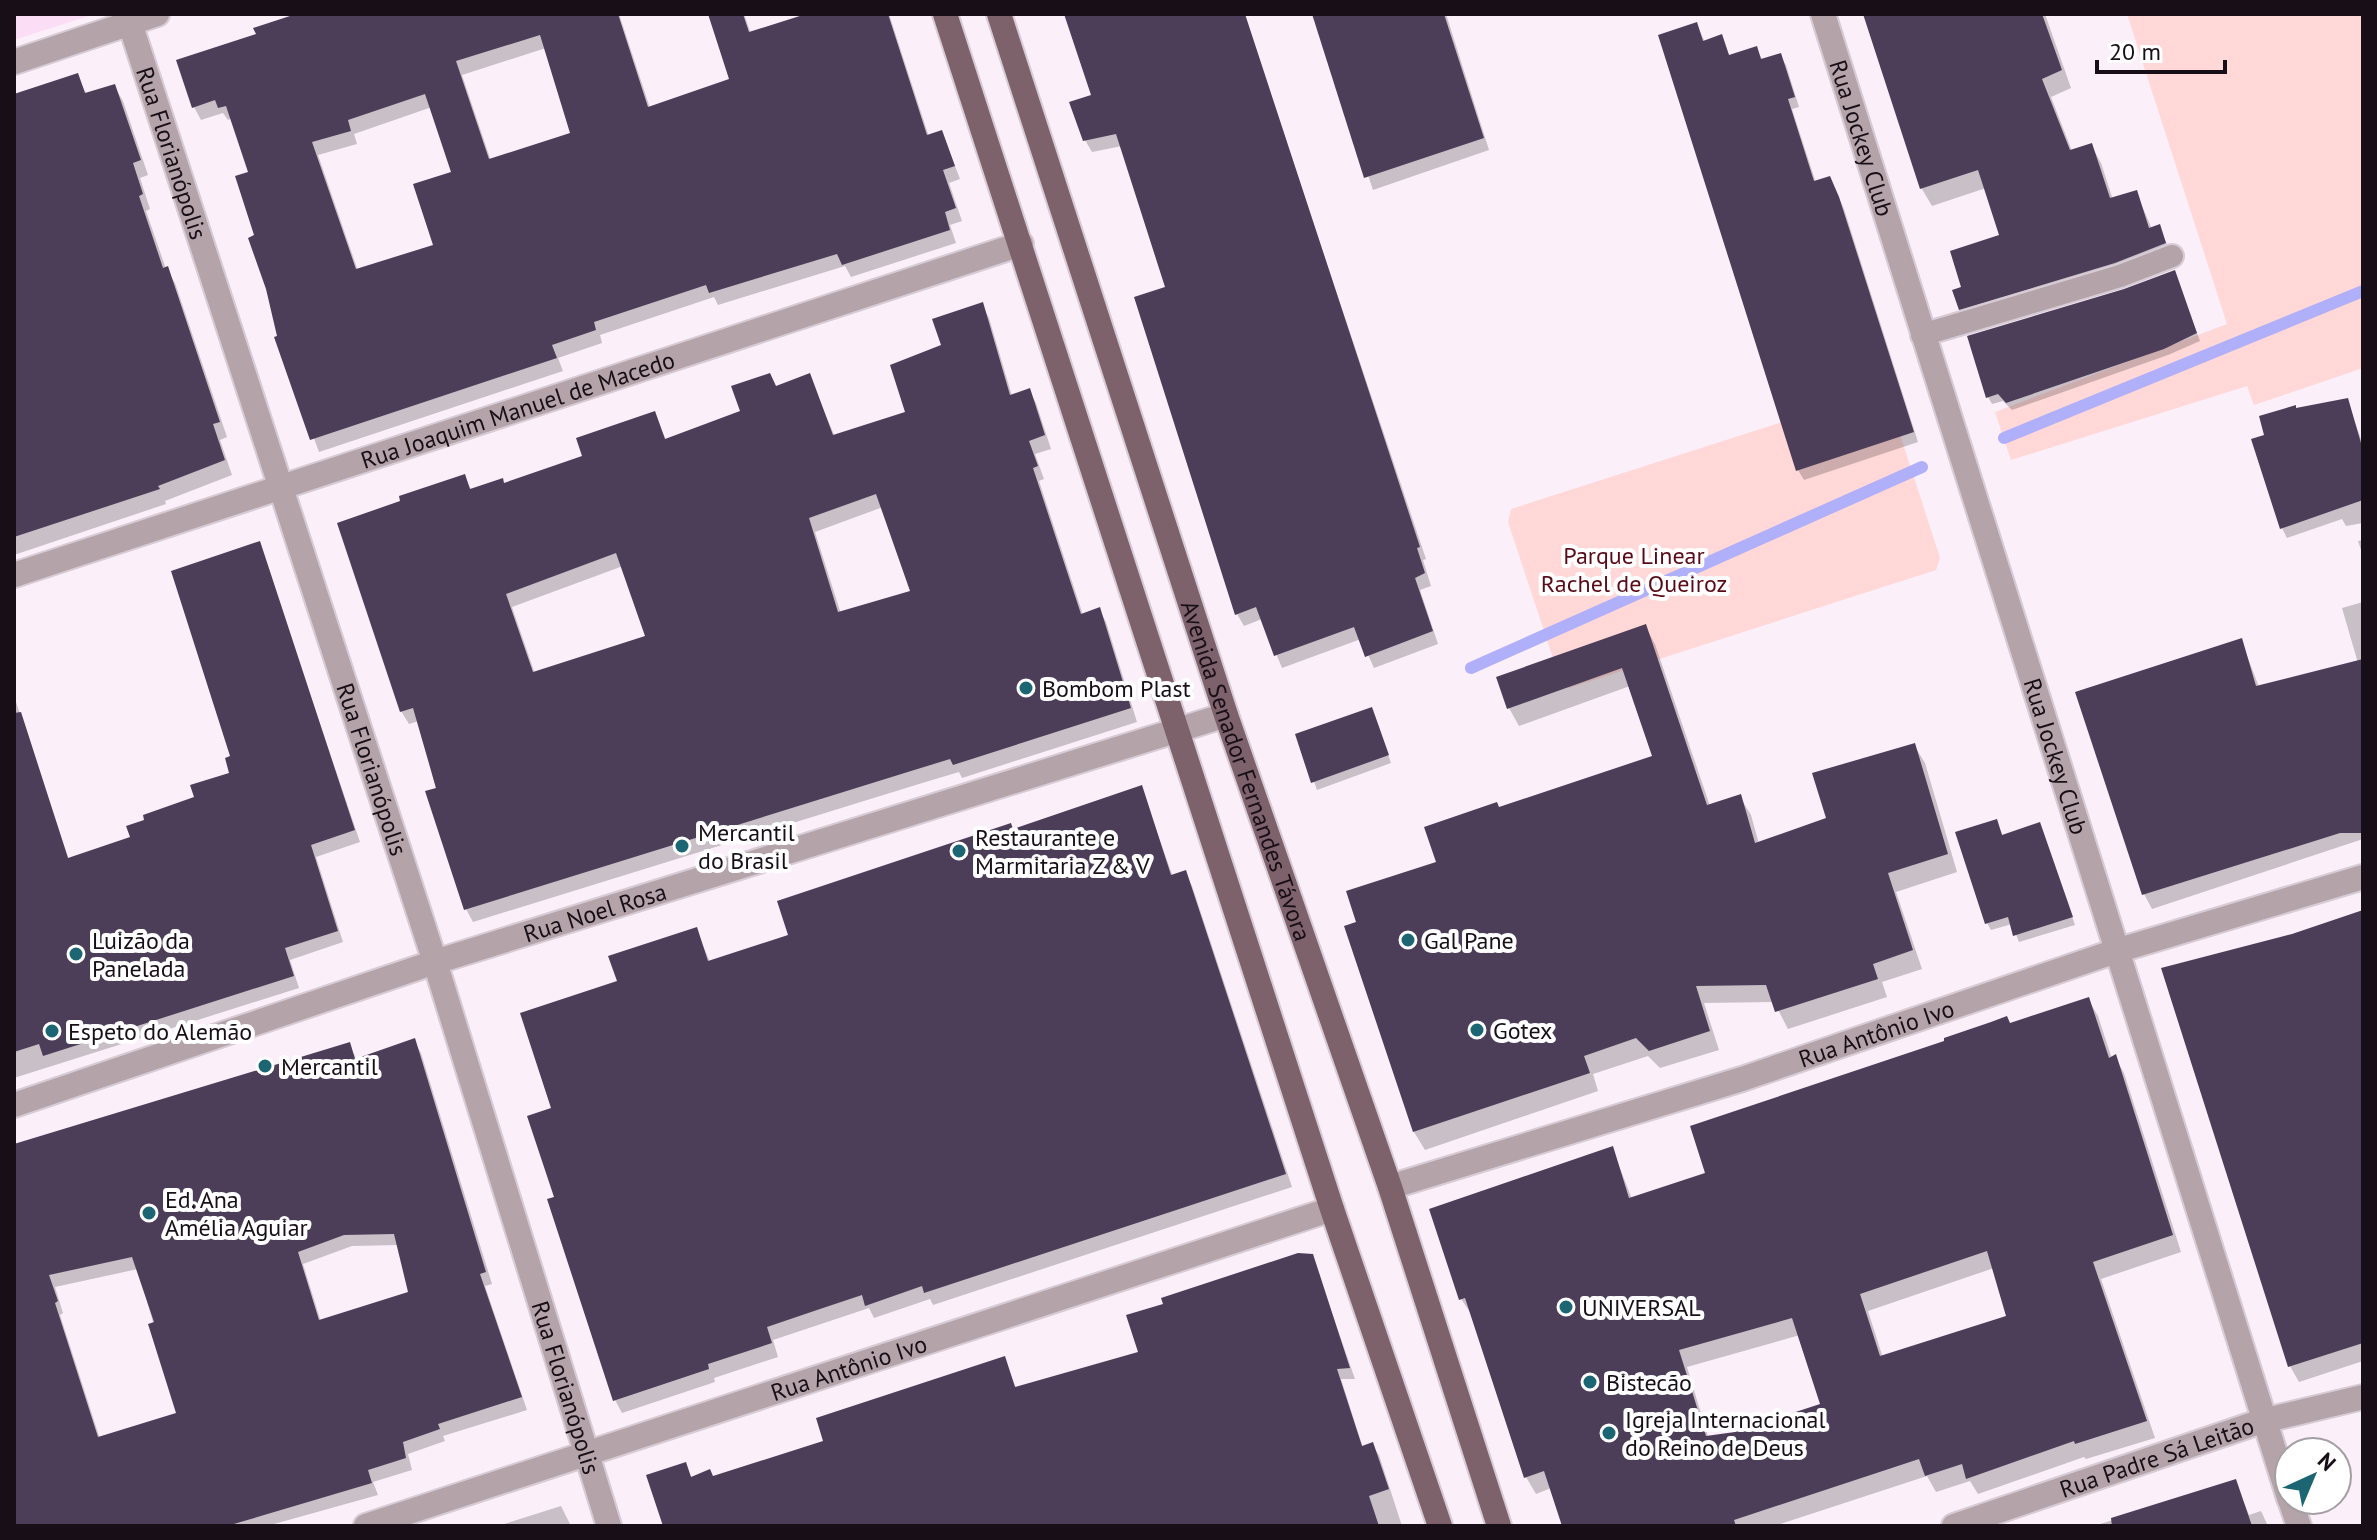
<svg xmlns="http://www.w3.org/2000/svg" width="2377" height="1540" font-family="'PT Sans',sans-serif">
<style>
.built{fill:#fbdef6}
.green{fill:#ffd8d7}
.shadow{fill:#0003;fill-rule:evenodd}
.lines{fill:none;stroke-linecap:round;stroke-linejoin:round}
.stream{stroke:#b0affa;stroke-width:12}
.building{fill:#4c3e58;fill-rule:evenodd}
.lane-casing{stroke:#d7cbd5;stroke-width:26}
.street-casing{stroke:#d7cbd5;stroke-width:28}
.primary-casing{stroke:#d7cbd5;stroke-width:28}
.lane{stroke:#b4a3a8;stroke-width:22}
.street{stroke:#b4a3a8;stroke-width:24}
.primary{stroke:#7d616b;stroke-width:24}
.poi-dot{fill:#1c6572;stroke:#fff;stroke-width:3}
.labels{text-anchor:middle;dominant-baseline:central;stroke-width:8;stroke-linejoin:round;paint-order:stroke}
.street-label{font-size:24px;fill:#180e17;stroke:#fff}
.park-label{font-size:24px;fill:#590a16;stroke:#fff}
.poi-label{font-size:24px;fill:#180e17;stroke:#fff;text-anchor:start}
</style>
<rect width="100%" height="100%" fill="#fbeff9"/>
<path class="built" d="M14 14H92V15L14 40Z"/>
<g class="green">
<path d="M2127 14H2363V368L2254 405 2247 386 2011 460 1995 412 2227 324Z"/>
<path d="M1879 391 1889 400 1940 558 1936 570 1569 688 1562 685 1508 522 1511 509Z"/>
</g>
<g class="shadow">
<path d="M303 14H619L650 108 731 80 710 14H744L751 34 812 14H889L929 137 942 132 960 179 949 183 962 221 950 225 956 243 851 277 845 266 718 305 714 297 600 335 602 343 558 358 563 371 319 452 277 338 280 337 257 236 250 173 232 118 228 120 223 113 201 120 194 107ZM546 48 572 134 491 161 462 75ZM432 107 453 173 435 246 358 271 318 155 357 144 354 134Z"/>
<path d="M1065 14H1243L1426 559 1423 560 1431 586 1420 590 1438 644 1374 668 1361 639 1282 668 1262 619 1244 626 1237 614 1137 298 1168 288 1122 146 1092 152 1085 140 1093 96Z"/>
<path d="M1314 14H1446L1489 150 1373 190Z"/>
<path d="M1883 14H2045L2071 88 2051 97 2072 151 2091 145 2101 163 2113 200 2136 192 2152 229 2159 227 2175 261 1971 326 1960 309 1963 289 2001 236 1986 188 1932 206 1922 189 1867 20Z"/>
<path d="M1697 25 1705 42 1721 37 1730 57 1756 48 1763 61 1780 55 1786 65 1799 107 1792 109 1816 183 1835 188 1844 209 1918 442 1804 480 1798 470Z"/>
<path d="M77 75 87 95 114 86 123 101 148 175 140 178 150 209 146 211 166 269 175 283 227 437 220 440 232 475 165 501 166 504 14 555V90L17 95Z"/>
<path d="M2174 272 2200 341 2168 355 2012 410 2003 401 1992 404 1988 397 2125 291Z"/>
<path d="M982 305 989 318 1012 396 1029 390 1036 403 1051 449 1035 454 1044 479 1039 481 1083 615 1099 609 1106 622 1137 722 962 778 959 772 919 784 473 922 466 909 419 721 409 724 401 711 464 477 472 491 504 485 585 457 654 414 666 440 743 412 777 387 809 376 835 437 908 413 943 346ZM883 507 912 592 841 614 815 532ZM623 566 648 637 535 674 512 607Z"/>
<path d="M2347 400 2363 445V523L2346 526 2342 519 2287 538 2282 528 2266 436 2297 410Z"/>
<path d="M2363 540V556L2358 541Z"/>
<path d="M259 544 360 842 316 857 343 942 290 960 299 988 14 1078V696L69 860 132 838 232 775Z"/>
<path d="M2363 602V839L2152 909 2144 894 2077 693 2241 640 2259 687 2358 663 2342 608Z"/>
<path d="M1645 626 1655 644 1710 806 1740 797 1751 815 1759 844 1829 819 1914 745 1925 763 1957 872 1896 892 1922 969 1882 982 1887 997 1788 1029 1774 1002 1704 1003 1719 1050 1660 1068 1648 1056 1593 1074 1598 1091 1425 1150 1414 1132 1346 927 1359 923 1439 863 1499 809 1654 758 1630 686 1519 726 1509 708Z"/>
<path d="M1375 717 1391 763 1317 790 1298 735Z"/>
<path d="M1141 788 1173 877 1185 873 1192 886 1292 1187 933 1305 930 1299 874 1318 869 1308 773 1340 778 1357 714 1378 715 1382 622 1413 615 1400 556 1198 554 1109 619 982 696 929 710 962 791 937 1013 831Z"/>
<path d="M1996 821 2003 836 2043 832 2075 925 2019 942 2012 924 1991 930 1987 923Z"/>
<path d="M2363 913V1361L2299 1382 2290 1366 2292 936Z"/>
<path d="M2088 999 2098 1016 2112 1059 2115 1057 2124 1073 2181 1252 2101 1279 2155 1438 2086 1459 2084 1457 1978 1494 1970 1481 1936 1492 1927 1476 1774 1526H1564L1551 1488 1536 1494 1526 1477 1472 1315 1461 1299 1612 1148 1632 1199 1707 1175 2010 1025ZM1994 1268 2008 1317 1883 1358 1868 1311ZM1800 1335 1822 1405 1710 1443 1687 1367Z"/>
<path d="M414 1041 421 1053 492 1284 485 1286 527 1410 443 1436 445 1441 408 1454 412 1470 373 1482 378 1495 267 1526H14V1148L349 1044 357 1060ZM399 1245 411 1294 321 1322 303 1264 352 1246ZM138 1269 179 1414 100 1439 60 1315 63 1313 55 1287Z"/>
<path d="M1312 1256 1355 1379H1341L1363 1448 1372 1445 1379 1455 1402 1526H665L685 1465 692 1478H713L826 1442 1004 1358 1016 1388 1141 1354Z"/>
<path d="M2235 1481 2249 1515 2261 1511 2268 1526H2094Z"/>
<path d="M561 1506 571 1526H498Z"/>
</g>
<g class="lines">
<g class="stream">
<path d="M2004 438 2363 291"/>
<path d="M1471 668 1922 467"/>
</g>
</g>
<g class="building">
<path d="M296 14H618L648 107 729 79 708 14H743L749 32 806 14H888L927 135 942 130 955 166 943 170 956 208 945 212 950 230 842 265 837 254 709 293 706 285 594 322 596 330 552 345 557 358 310 440 274 337 277 336 266 289 248 238 254 235 235 176 248 172 226 106 218 108 215 100 192 108 176 60 256 34 253 28ZM540 35 570 133 489 159 456 61ZM425 94 451 172 413 184 433 245 356 269 312 142 351 131 348 120Z"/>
<path d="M1064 14H1245L1420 547 1417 548 1425 573 1415 578 1433 631 1365 657 1354 627 1274 656 1256 607 1235 615 1134 297 1165 287 1116 134 1083 141 1069 102 1091 95Z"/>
<path d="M1312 14H1444L1484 138 1364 178Z"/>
<path d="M1863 14H2042L2062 70 2042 79 2070 150 2092 143 2110 198 2137 190 2149 228 2160 224 2166 243 2115 263 1959 310 1952 290 1961 287 1950 251 1999 235 1978 170 1920 189Z"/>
<path d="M1697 22 1703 41 1722 34 1729 55 1757 46 1761 59 1781 53 1795 97 1788 99 1814 181 1830 176 1839 197 1914 432 1796 471 1658 35Z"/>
<path d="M78 73 85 93 115 84 141 160 133 163 143 194 139 196 163 268 168 266 220 422 213 424 225 460 158 486 160 489 14 537V94Z"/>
<path d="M2175 270 2197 333 2164 349 2006 403 1998 394 1986 398 1967 336 2124 289Z"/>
<path d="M983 302 1010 395 1030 388 1039 416 1045 435 1029 441 1038 466 1033 468 1081 614 1100 607 1131 708 953 765 950 759 911 771 464 910 425 791 436 788 413 708 400 712 337 523 400 501 399 496 465 474 470 489 503 478 504 483 582 456 576 438 655 411 665 439 740 411 731 386 770 373 776 386 810 373 833 435 905 412 890 365 941 345 932 319ZM876 494 910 591 838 612 809 518ZM616 553 645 636 533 672 506 594Z"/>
<path d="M2348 398 2363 450V500L2280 529 2251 439 2264 435 2259 416 2296 405V408Z"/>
<path d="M260 541 355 830 311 845 338 931 285 948 294 976 43 1056 39 1044 14 1052V713L21 712 68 858 130 837 126 826 144 820 143 815 194 797 190 785 229 773 225 758 230 756 171 571Z"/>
<path d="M1646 624 1707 805 1741 794 1755 843 1826 818 1812 773 1915 743 1948 854 1888 873 1913 950 1873 964 1878 979 1775 1012 1766 985 1696 986 1710 1031 1649 1051 1636 1038 1584 1056 1590 1073 1413 1132 1344 926 1356 922 1346 891 1436 862 1424 827 1497 802 1499 807 1652 756 1622 668 1507 709 1496 677Z"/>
<path d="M2242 638 2256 686 2363 659V833H2340L2142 895 2075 692Z"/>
<path d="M1372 707 1389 755 1311 783 1295 734Z"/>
<path d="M1142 785 1171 875 1186 870 1286 1174 924 1293 922 1286 865 1306 862 1295 817 1310 767 1327 772 1343 708 1364 709 1369 613 1401 547 1199 554 1197 527 1116 551 1108 520 1013 617 981 608 956 697 927 708 961 788 935 777 901 1011 823 1013 829Z"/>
<path d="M1997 819 2002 835 2040 822 2073 917 2013 936 2008 917 1985 924 1955 832Z"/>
<path d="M2363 910V1343L2288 1367 2161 968 2292 934Z"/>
<path d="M2089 997 2109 1058 2116 1054 2173 1235 2093 1262 2147 1421 2075 1444 2074 1441 1966 1479 1962 1464 1925 1476 1919 1459 1734 1520 1736 1526H1562L1544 1471 1524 1478 1465 1298 1459 1300 1429 1209 1613 1146 1629 1198 1705 1173 1690 1126 1944 1041V1038L1991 1022 2007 1016 2010 1023ZM1987 1251 2006 1316 1880 1356 1860 1294ZM1792 1318 1820 1404 1735 1432 1706 1436 1679 1350Z"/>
<path d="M415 1038 486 1272 480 1274 522 1397 438 1424 440 1429 403 1442 406 1458 368 1470 372 1483 227 1526H14V1144L350 1042 355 1059ZM394 1234 408 1292 319 1320 298 1252 344 1235ZM132 1257 154 1322 148 1324 176 1413 98 1437 55 1303 58 1301 49 1275Z"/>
<path d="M1298 1253 1313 1254 1350 1368 1337 1369 1362 1446 1373 1442 1389 1489 1369 1496 1379 1526H663L646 1475 686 1462 691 1477 710 1469 713 1476 823 1441 816 1418 1005 1356 1015 1387 1138 1352 1126 1315 1163 1304 1161 1298Z"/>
<path d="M2236 1479 2252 1526H2112L2111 1518Z"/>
</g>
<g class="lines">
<g class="lane-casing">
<path id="lane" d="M1922 335 2120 276 2172 256"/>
</g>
<g class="street-casing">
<g id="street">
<path id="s1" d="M127 14 435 962 609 1526"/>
<path id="s2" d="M1823 14 2289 1498"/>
<path d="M14 62 157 14"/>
<path id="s3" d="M14 575 1021 244"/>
<path id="s4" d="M14 1105 435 962 1226 715"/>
<path id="s5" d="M1390 1187 1742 1079 2116 951 2363 877"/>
<path d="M2290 1500 2299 1526"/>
<path id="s6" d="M366 1526 1332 1209"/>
<path id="s7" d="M1954 1526 2262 1421 2363 1397"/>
</g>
</g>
<g class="primary-casing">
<g id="primary">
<path d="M945 14 1332 1209 1440 1526"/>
<path id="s8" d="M999 14 1226 715 1390 1187 1499 1526"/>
</g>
</g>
<use href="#lane" class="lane"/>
<use href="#street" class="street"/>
<use href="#primary" class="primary"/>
</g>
<g class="poi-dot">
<circle cx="1026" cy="688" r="8"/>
<circle cx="682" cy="846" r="8"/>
<circle cx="959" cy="851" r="8"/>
<circle cx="1408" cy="940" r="8"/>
<circle cx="76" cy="954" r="8"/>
<circle cx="1477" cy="1030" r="8"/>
<circle cx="52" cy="1031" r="8"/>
<circle cx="265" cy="1066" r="8"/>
<circle cx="149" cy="1213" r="8"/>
<circle cx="1566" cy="1307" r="8"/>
<circle cx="1590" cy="1382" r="8"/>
<circle cx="1609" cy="1433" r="8"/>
</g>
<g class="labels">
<g class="street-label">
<text stroke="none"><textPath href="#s2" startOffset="130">Rua Jockey Club</textPath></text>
<text stroke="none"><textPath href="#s1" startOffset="146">Rua Florianópolis</textPath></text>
<text stroke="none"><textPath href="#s3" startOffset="530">Rua Joaquim Manuel de Macedo</textPath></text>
<text stroke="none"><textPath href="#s2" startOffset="778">Rua Jockey Club</textPath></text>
<text stroke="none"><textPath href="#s1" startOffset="794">Rua Florianópolis</textPath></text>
<text stroke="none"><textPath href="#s8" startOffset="796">Avenida Senador Fernandes Távora</textPath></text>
<text stroke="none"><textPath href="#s4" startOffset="612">Rua Noel Rosa</textPath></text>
<text stroke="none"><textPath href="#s5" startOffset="510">Rua Antônio Ivo</textPath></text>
<text stroke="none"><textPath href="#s6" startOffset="508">Rua Antônio Ivo</textPath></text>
<text stroke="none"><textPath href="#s1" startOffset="1442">Rua Florianópolis</textPath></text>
<text stroke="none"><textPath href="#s7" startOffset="214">Rua Padre Sá Leitão</textPath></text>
</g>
<g class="park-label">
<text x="1634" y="555">Parque Linear<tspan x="1634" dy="28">Rachel de Queiroz</tspan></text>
</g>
<g class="poi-label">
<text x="1042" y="688">Bombom Plast</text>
<text x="698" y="832">Mercantil<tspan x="698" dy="28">do Brasil</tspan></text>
<text x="975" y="837">Restaurante e<tspan x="975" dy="28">Marmitaria Z &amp; V</tspan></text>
<text x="92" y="940">Luizão da<tspan x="92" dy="28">Panelada</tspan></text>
<text x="1424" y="940">Gal Pane</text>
<text x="1493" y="1030">Gotex</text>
<text x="68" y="1031">Espeto do Alemão</text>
<text x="281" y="1066">Mercantil</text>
<text x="165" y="1199">Ed. Ana<tspan x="165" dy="28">Amélia Aguiar</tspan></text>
<text x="1582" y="1307">UNIVERSAL</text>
<text x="1606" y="1382">Bistecão</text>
<text x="1625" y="1419">Igreja Internacional<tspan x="1625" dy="28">do Reino de Deus</tspan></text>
</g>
</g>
<rect width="2377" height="1540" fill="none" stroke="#180e17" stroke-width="32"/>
<g transform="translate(2313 1476) rotate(44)"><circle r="38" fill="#ffffff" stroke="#a39fa2" stroke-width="2"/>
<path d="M0-6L14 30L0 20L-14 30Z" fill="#1c6572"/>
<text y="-12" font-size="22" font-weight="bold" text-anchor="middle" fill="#180e17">N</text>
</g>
<path d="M2097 60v12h128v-12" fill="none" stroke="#180e17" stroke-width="4"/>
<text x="2109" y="60" font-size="24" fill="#180e17" stroke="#ffffff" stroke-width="6" paint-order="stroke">20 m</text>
</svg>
